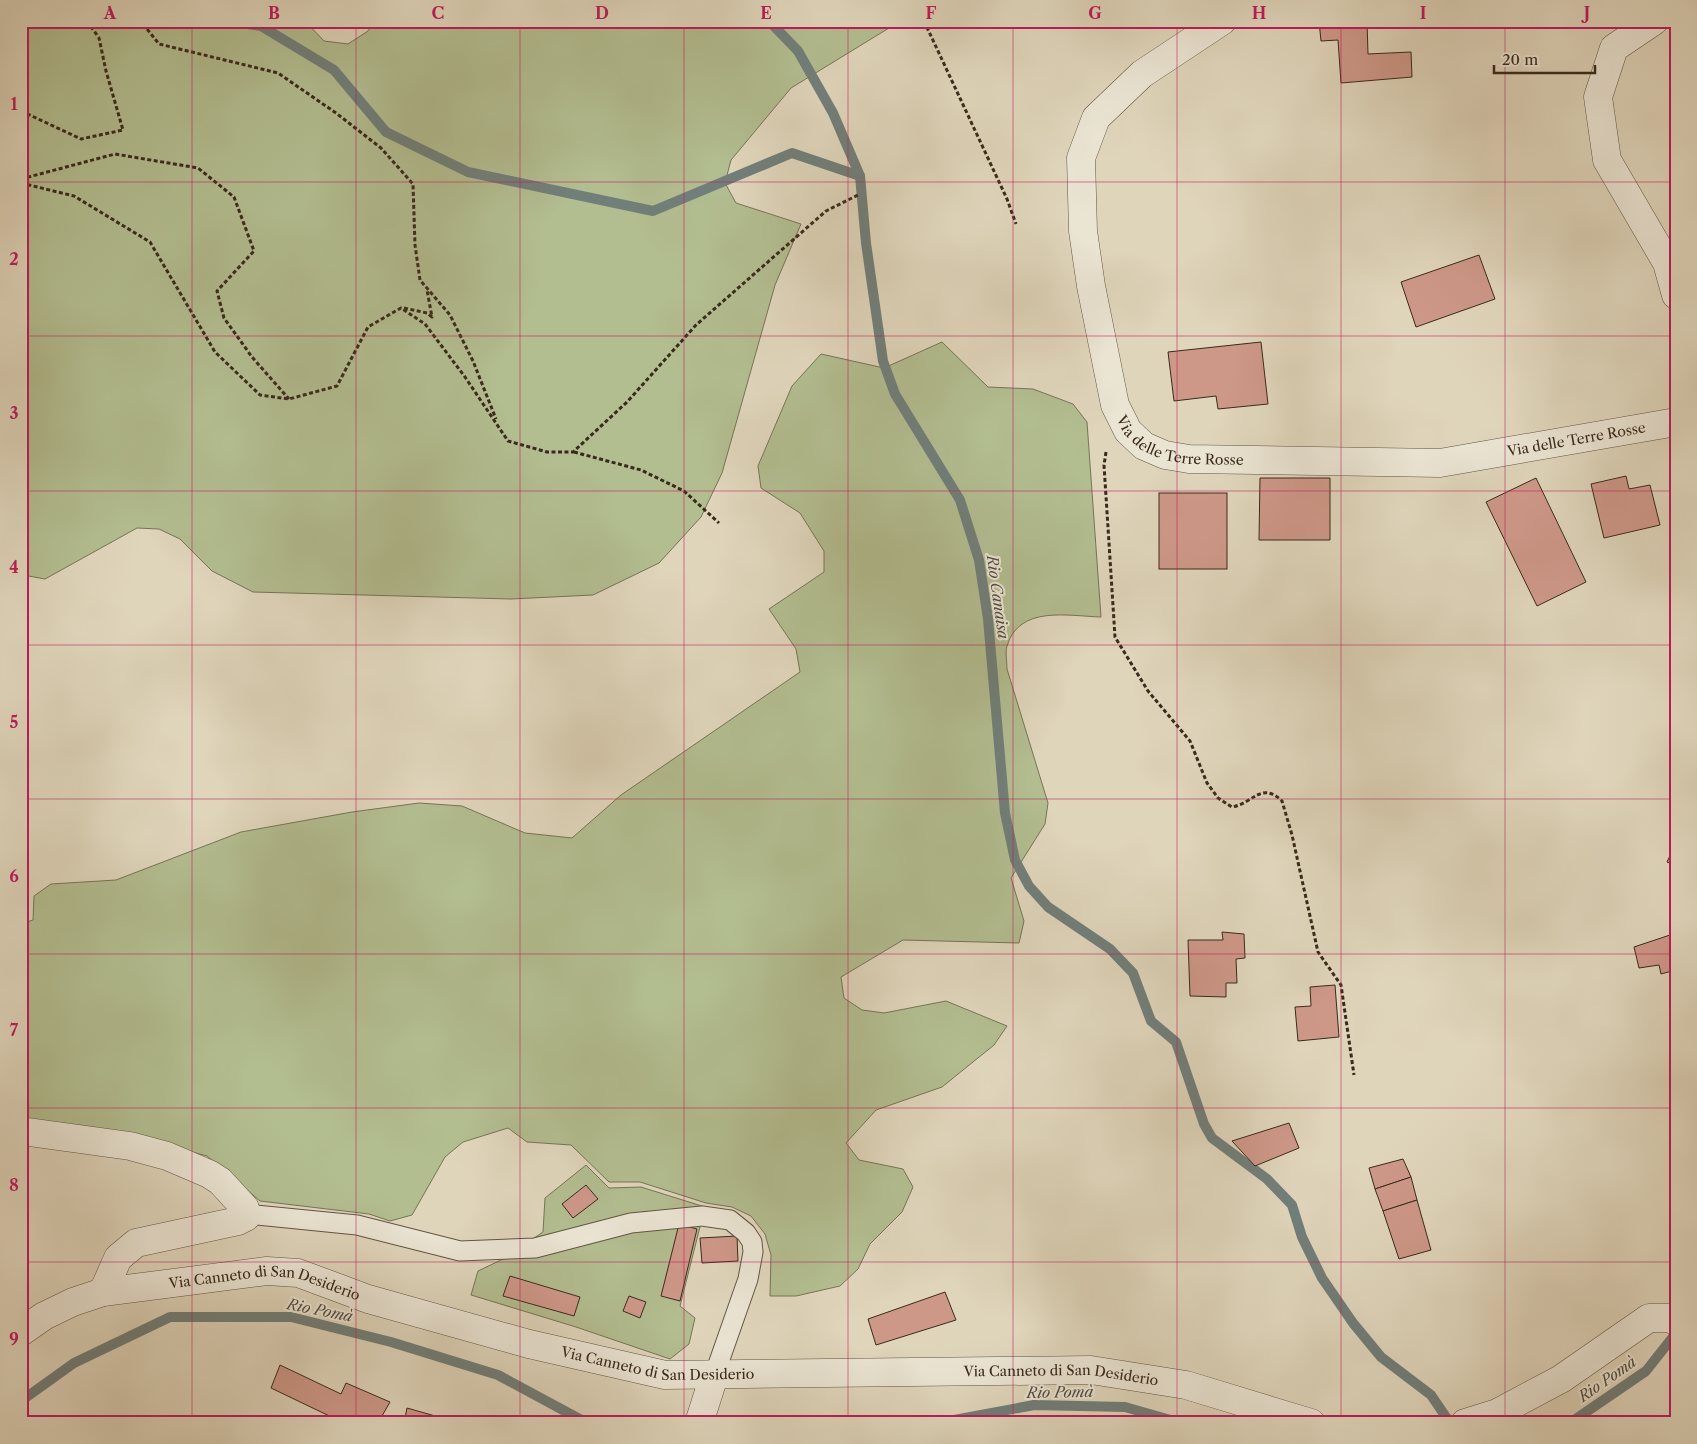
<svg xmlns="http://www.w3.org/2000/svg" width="1697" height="1444" font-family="'Libre Caslon Text',serif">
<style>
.green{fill:#b2bd90;stroke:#767456}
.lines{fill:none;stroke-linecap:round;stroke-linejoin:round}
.stream{stroke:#717f7a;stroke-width:10}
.building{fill:#ce9889;stroke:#3a2a1c}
.lane-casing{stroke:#635544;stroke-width:21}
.street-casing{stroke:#635544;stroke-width:29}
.path{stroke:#3a2a1c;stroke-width:3;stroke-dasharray:4 2.5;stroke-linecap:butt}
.lane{stroke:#eae4d3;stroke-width:19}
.street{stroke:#eae4d3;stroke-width:28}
.grid{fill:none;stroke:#c2185b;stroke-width:1;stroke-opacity:0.55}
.labels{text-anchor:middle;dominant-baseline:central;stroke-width:4;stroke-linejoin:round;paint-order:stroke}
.street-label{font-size:14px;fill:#3a2a1c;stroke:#eae4d3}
.water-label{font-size:15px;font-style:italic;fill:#514d43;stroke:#eae4d3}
.neatline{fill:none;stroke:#c2185b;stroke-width:2}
.grid-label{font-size:16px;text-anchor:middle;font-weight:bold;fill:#c2185b}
</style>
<rect width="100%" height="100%" fill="#dfd5bb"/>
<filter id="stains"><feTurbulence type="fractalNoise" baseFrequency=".004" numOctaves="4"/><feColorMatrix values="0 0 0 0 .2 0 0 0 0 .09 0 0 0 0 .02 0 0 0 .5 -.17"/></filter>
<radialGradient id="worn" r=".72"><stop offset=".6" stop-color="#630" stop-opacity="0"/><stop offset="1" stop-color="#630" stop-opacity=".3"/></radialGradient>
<g class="green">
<path d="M21 21H305L324 41 348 44 368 31 375 21H890L889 28 791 88 731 160 725 183 736 203 801 224 775 285 722 473 701 517 659 563 593 595 511 599 253 592 212 571 180 539 159 529 137 528 45 579 23 575Z"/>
<path d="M942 342 988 387 1033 389 1073 404 1087 422 1101 617C1068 616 1019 605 1007 646 1005 652 1007 662 1007 669L1048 803 1045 824 1011 878 1024 921 1019 943 903 940 841 977 844 998 862 1010 884 1013 946 1001 1007 1026 994 1045 942 1087 876 1110 846 1143 859 1160 903 1169 913 1187 902 1212 870 1244 858 1269 840 1286 796 1296H770L771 1255 765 1234 751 1216 732 1207 706 1203 640 1182H609L571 1145 527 1142 508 1128 463 1142 445 1157 412 1215 390 1221 369 1214 260 1201 207 1156 159 1143 21 1118V924L33 920 34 896 51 884 116 880 241 832 352 812 419 803 462 806 525 833 572 838 621 795 800 672 796 649 769 609 824 572V551L800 513 761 488 758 466 792 386 821 354 884 368Z"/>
<path d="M586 1165 609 1188 641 1187 705 1207 680 1306 695 1318 689 1344 670 1359 576 1327 471 1295 478 1271 503 1259 543 1232 545 1198Z"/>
</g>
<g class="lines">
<g class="stream">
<path d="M227 21 261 26 334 70 386 132 468 172 653 211 792 153 860 176"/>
<path d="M769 21 798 51 833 113 860 176 866 243 883 361 895 394 960 500 979 560 988 619 1005 813 1015 860 1029 886 1048 907 1110 949 1133 973 1151 1021 1176 1042 1204 1124 1212 1138 1267 1179 1292 1205 1302 1237 1322 1278 1353 1323 1381 1357 1431 1395 1450 1423"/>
<path d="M21 1401 74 1363 170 1317H291L391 1342 498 1375 587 1423"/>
<path d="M938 1423 1034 1405 1125 1407 1181 1423"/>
<path d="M1570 1423 1646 1371 1676 1333"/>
</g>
</g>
<g class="building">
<path d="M1319 21H1367L1368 54 1411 52 1412 77 1341 83 1338 40 1321 41Z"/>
<path d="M1479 255 1495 299 1416 327 1401 282Z"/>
<path d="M1261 342 1268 404 1218 409 1216 396 1174 401 1168 352Z"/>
<path d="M1626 476 1629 489 1650 485 1660 525 1604 538 1591 484Z"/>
<path d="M1260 478H1330V540H1259Z"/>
<path d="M1536 478 1586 582 1537 606 1486 502Z"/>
<rect x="1159" y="493" width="68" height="76"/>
<path d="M1676 843V866L1667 862Z"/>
<path d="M1222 932 1244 934 1245 958 1236 959 1237 983H1226V997L1190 996 1188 940H1223Z"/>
<path d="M1676 933V970L1661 974 1659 965 1639 968 1634 947Z"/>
<path d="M1335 985 1339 1037 1298 1041 1295 1007 1311 1006 1310 987Z"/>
<path d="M1289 1123 1299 1148 1255 1166 1232 1141Z"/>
<path d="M1403 1159 1411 1177 1375 1189 1369 1168Z"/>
<path d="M1411 1177 1417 1200 1383 1211 1375 1189Z"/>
<path d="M586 1185 598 1199 573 1218 562 1204Z"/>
<path d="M1417 1200 1431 1250 1399 1259 1383 1211Z"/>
<path d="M679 1224 697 1229 680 1301 661 1296Z"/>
<path d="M737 1236 738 1261 702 1263 700 1238Z"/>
<path d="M510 1276 580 1297 574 1316 503 1296Z"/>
<path d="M945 1292 956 1320 876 1345 868 1319Z"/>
<path d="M629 1296 646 1302 640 1318 623 1311Z"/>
<path d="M280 1365 341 1394 346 1383 390 1402 378 1423H344L271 1388Z"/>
<path d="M407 1408 460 1423H404Z"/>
</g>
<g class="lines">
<g class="lane-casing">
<path id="lane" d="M247 1214 357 1225 460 1251 535 1248 631 1223 702 1216 730 1220 746 1233 752 1242 753 1252 748 1279 714 1376"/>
</g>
<g class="street-casing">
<g id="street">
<path id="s1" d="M1222 21 1142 74 1096 118 1081 158 1083 231 1091 286 1115 405 1128 431 1144 446 1165 455 1189 459 1440 463 1676 422"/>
<path d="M1654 21 1614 48 1598 97 1607 160 1667 263 1676 295"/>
<path d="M21 1131 130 1146 167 1156 209 1174 220 1181 245 1208 246 1217 238 1221 136 1243 118 1258 103 1292"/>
<path id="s2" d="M21 1332 44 1316 73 1302 103 1292 267 1271 298 1273 368 1299 529 1344 665 1375 1091 1370 1186 1385 1311 1423"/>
<path d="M699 1423 714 1376"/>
<path d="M1465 1423 1497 1413 1561 1379 1649 1318H1668L1676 1321"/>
</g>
</g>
<g class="path">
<path d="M137 21 147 29 159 44 278 73 336 113 381 148 413 184 415 245 420 280 450 315 473 361 496 419"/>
<path d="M924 21 1007 199 1016 224"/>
<path d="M21 111 81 139 123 130 106 71 99 38 87 21"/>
<path d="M21 179 115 154 198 168 234 197 254 251 217 291 224 318 252 357 289 399"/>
<path d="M21 183 74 196 150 242 215 352 260 395 289 399 337 386 368 327 401 308 425 324 465 377 508 441 547 452H573L627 402 696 325 826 211 860 194"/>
<path d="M404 308 427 313 432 317 427 290"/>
<path d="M574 452 641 470 684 491 719 523"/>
<path d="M1106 452 1104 465 1115 637 1148 691 1190 741 1207 783 1218 798 1232 807C1254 803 1261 781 1282 801L1292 835 1318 952 1341 985 1354 1075"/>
</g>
<use href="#lane" class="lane"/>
<use href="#street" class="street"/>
</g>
<path class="grid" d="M192 21V1423M356 21V1423M520 21V1423M684 21V1423M848 21V1423M1013 21V1423M1177 21V1423M1341 21V1423M1505 21V1423M21 182H1676M21 336H1676M21 491H1676M21 645H1676M21 799H1676M21 954H1676M21 1108H1676M21 1262H1676"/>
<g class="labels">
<g class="street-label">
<text stroke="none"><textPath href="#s1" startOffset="535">Via delle Terre Rosse</textPath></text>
<text stroke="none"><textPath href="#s1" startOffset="940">Via delle Terre Rosse</textPath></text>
<text stroke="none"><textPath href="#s2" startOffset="256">Via Canneto di San Desiderio</textPath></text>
<text stroke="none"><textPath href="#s2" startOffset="661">Via Canneto di San Desiderio</textPath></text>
<text stroke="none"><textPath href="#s2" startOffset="1066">Via Canneto di San Desiderio</textPath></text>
</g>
<g class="water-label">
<text transform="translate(998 597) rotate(82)">Rio Canaisa</text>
<text transform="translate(320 1310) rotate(11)">Rio Pomà</text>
<text transform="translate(1607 1379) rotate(-35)">Rio Pomà</text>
<text transform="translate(1060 1392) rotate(-1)">Rio Pomà</text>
</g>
</g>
<rect width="1697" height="1444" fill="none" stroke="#dfd5bb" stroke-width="55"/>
<path d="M1494 65v8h101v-8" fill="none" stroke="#3a2a1c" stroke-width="2.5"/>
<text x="1502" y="65" font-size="15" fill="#3a2a1c" stroke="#eae4d3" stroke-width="4" paint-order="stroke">20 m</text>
<rect x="28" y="28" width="1642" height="1388" class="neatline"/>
<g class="grid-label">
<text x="110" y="19">A</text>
<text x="274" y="19">B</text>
<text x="438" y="19">C</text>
<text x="602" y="19">D</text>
<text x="766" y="19">E</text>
<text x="931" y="19">F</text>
<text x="1095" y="19">G</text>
<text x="1259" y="19">H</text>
<text x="1423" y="19">I</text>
<text x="1587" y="19">J</text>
<text x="14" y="110">1</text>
<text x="14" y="265">2</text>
<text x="14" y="419">3</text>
<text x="14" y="573">4</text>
<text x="14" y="728">5</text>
<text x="14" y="882">6</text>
<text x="14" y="1036">7</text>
<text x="14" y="1191">8</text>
<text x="14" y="1345">9</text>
</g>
<rect width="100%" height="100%" filter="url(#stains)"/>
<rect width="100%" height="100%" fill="url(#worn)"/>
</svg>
